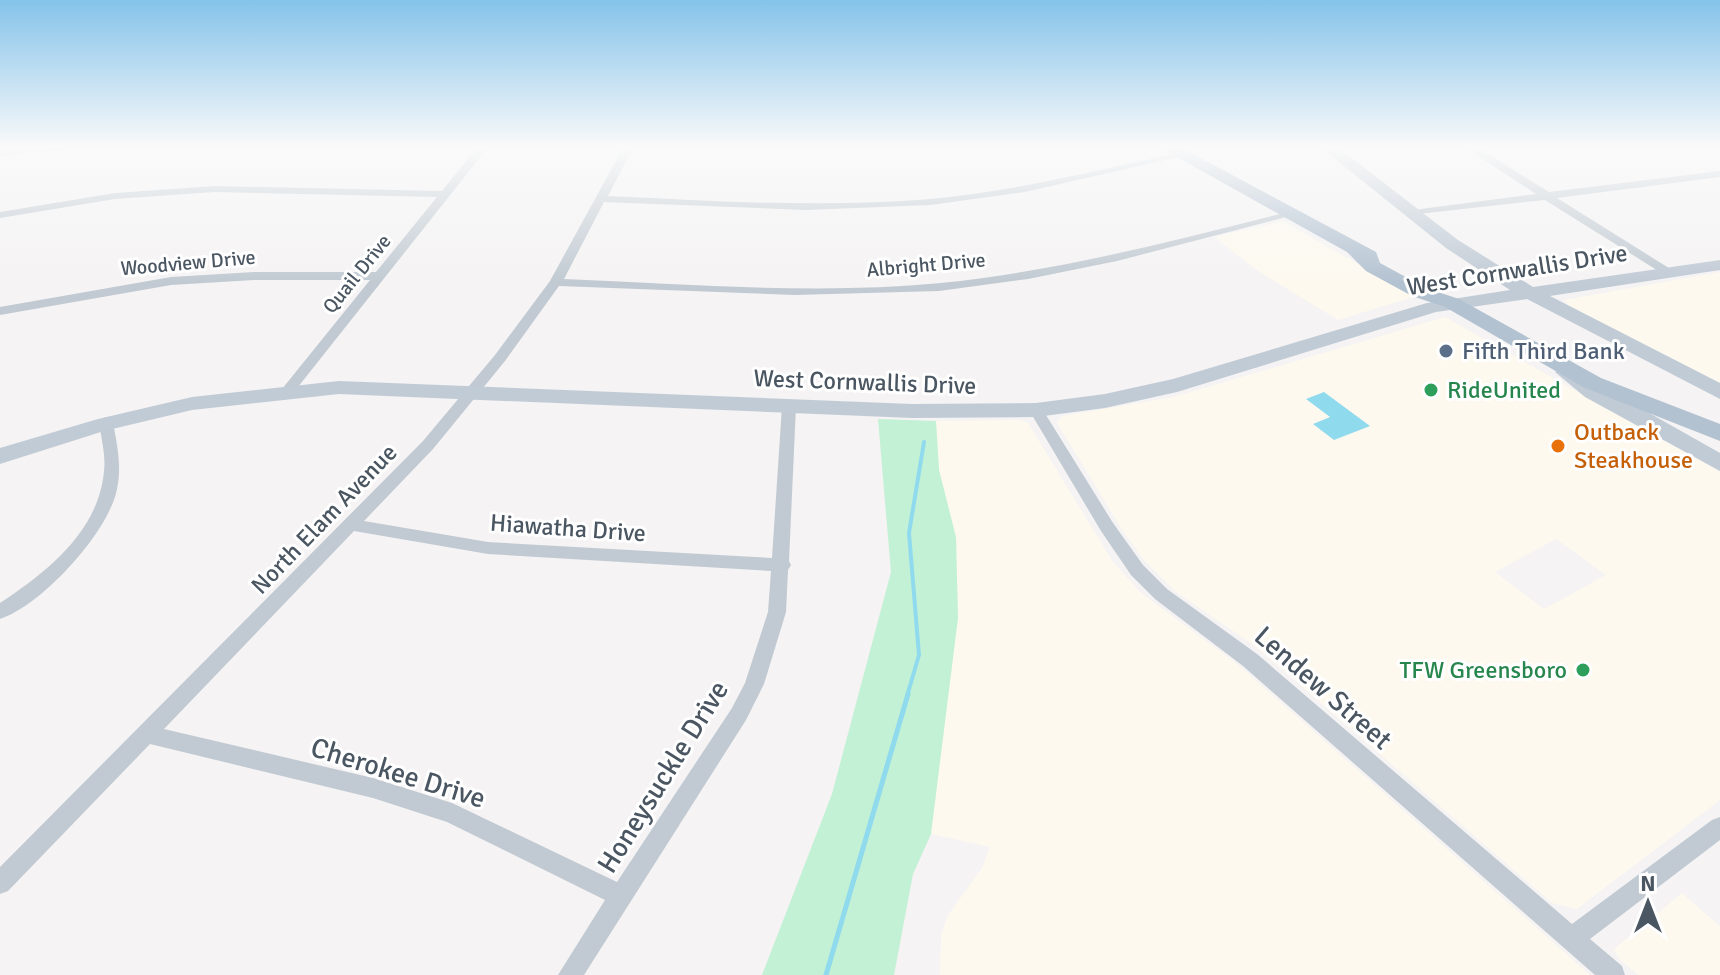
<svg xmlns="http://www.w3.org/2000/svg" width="1720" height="975" font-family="Signika,sans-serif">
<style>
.commercial{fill:#fdf9ef;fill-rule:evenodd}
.green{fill:#c3f1d5}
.water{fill:#90daee}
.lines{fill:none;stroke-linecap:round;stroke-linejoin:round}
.stream-far1{stroke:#90daee;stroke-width:4}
.stream{stroke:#90daee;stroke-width:5}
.street{fill:#c1cad2;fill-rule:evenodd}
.secondary{fill:#c1cbd6;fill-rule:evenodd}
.primary{fill:#b3c2d1;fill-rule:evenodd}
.service-dot{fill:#5c6f8a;stroke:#fff;stroke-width:3}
.leisure-dot{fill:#2e9e5b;stroke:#fff;stroke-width:3}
.food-dot{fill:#e8710a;stroke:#fff;stroke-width:3}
.labels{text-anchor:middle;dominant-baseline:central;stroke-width:6;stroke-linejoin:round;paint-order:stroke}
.far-street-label{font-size:20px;fill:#4a5661;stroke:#fff}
.street-label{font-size:24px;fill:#4a5661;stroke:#fff}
.service-label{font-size:24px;fill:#4e5e75;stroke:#fff;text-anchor:start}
.leisure-label{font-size:24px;fill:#27864d;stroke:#fff;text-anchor:start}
.food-label{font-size:24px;fill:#c56008;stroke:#fff;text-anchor:start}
.near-street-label{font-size:28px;fill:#4a5661;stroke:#fff}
</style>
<rect width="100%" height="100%" fill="#f5f3f3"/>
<g class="commercial">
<path d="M1283 221 1410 294 1413 297 1338 320 1258 271 1214 237Z"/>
<path d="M1720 272V385L1569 306 1564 300Z"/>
<path d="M1445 317 1720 472V800L1577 909 1552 903 1256 647 1175 591 1143 559 1121 528 1057 423 1062 416 1174 397ZM1556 539 1606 575 1544 609 1495 572Z"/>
<path d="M1021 420 1028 423 1113 562 1141 593 1236 663 1590 975H940L941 935 948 915 982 868 990 847 931 834 958 618 956 537 939 470 936 421Z"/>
<path d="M1682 893 1720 926V975H1638L1619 959 1614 949Z"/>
</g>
<path class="green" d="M878 419 936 421 939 470 956 537 958 618 931 834 913 874 894 975H762L832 794 891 572Z"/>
<path class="water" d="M1324 392 1370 426 1334 440 1313 424 1330 417 1306 399Z"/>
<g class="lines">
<path class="stream-far1" d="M907 696 919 655 909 533 924 442"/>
<path class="stream" d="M826 975 908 694"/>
<g class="street">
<path d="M38 146H76L71 149 0 156V150Z"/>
<path d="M478 146H489L294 392H284L282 389 370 280H254L171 285 0 315V307L171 277 254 272H376L437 197 215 192 115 199 0 218V212L115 193 215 186 442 191Z"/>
<path d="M624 146H634L608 196C715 201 823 208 930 199 1016 191 1099 170 1182 152L1187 155 1025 192 930 205 806 210 604 202 564 279C689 284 816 295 941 283 1060 271 1176 240 1292 211L1298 214 1117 261 1028 279 939 291 795 295 559 286 505 361 433 449 364 521 488 542 772 558 782 406 789 401 796 406 789 561 791 565 788 570 786 612 764 684 746 720 584 975H558L605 900 447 822 373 798 150 744 8 891 0 894V867L423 441 495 355 550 281ZM354 531 488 554 771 571 768 612 745 683 732 708 617 882 452 803 373 778 164 729Z"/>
<path d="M1463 146H1475L1549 192 1720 171V177L1557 198 1672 270 1674 273 1668 277 1545 200 1409 215 1407 213 1413 210 1536 194Z"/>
<path d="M1036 405 1041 407 1113 523 1143 565 1167 589 1257 654 1572 924 1712 820 1720 817V840L1590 939 1622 966 1625 975H1595L1243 666 1155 599 1131 575 1101 531 1029 410Z"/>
<path d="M106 417 113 422C117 445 122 466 117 489 109 532 41 606 0 619V603C47 572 99 531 104 471 106 455 101 438 99 422Z"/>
</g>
<g class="secondary">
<path d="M1319 146H1336L1458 240 1533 287 1720 260V270L1550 296 1720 383V399L1527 299 1436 312 1177 392 1105 408 1036 417 912 418 339 394 192 410 104 431 0 464V448L98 419 192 397 339 381 912 404 1036 403 1105 394 1173 379 1427 303 1510 290 1446 248Z"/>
<path d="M1566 366 1720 453V471L1585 397 1555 372Z"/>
</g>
<path class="primary" d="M1157 146H1178L1376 252 1380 263 1426 288 1459 299 1601 378 1720 424V441L1585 388 1445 307 1412 296 1366 271 1347 252Z"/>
</g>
<linearGradient id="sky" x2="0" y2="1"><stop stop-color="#85c3ea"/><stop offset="0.52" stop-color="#fafafa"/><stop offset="1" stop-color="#fafafa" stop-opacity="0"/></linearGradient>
<rect width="1720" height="283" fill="url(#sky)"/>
<circle class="service-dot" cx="1446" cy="351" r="8"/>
<g class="leisure-dot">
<circle cx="1431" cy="390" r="8"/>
<circle cx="1583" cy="670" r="8"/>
</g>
<circle class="food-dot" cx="1558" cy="446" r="8"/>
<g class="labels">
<g class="far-street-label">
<text transform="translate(188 263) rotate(-5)">Woodview Drive</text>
<text transform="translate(926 265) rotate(-5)">Albright Drive</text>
<text transform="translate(357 274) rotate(-51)">Quail Drive</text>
</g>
<g class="street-label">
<text transform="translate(1517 270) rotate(-9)">West Cornwallis Drive</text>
<text transform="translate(865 382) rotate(2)">West Cornwallis Drive</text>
<text transform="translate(324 519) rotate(-46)">North Elam Avenue</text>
<text transform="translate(568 528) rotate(4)">Hiawatha Drive</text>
</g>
<g class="service-label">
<text x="1462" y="351">Fifth Third Bank</text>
</g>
<g class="leisure-label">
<text x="1447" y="390">RideUnited</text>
<text x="1567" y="670" text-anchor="end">TFW Greensboro</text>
</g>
<g class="food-label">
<text x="1574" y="432">Outback<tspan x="1574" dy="28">Steakhouse</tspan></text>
</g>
<g class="near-street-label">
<text transform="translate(1323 688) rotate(41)">Lendew Street</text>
<text transform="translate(398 773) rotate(17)">Cherokee Drive</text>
<text transform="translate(663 777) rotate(-58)">Honeysuckle Drive</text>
</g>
</g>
<g transform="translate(1648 903)" stroke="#ffffff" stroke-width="6" paint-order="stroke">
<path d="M0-6L14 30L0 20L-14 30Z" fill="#4a5661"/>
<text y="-12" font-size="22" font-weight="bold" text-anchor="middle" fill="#4a5661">N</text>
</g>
</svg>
